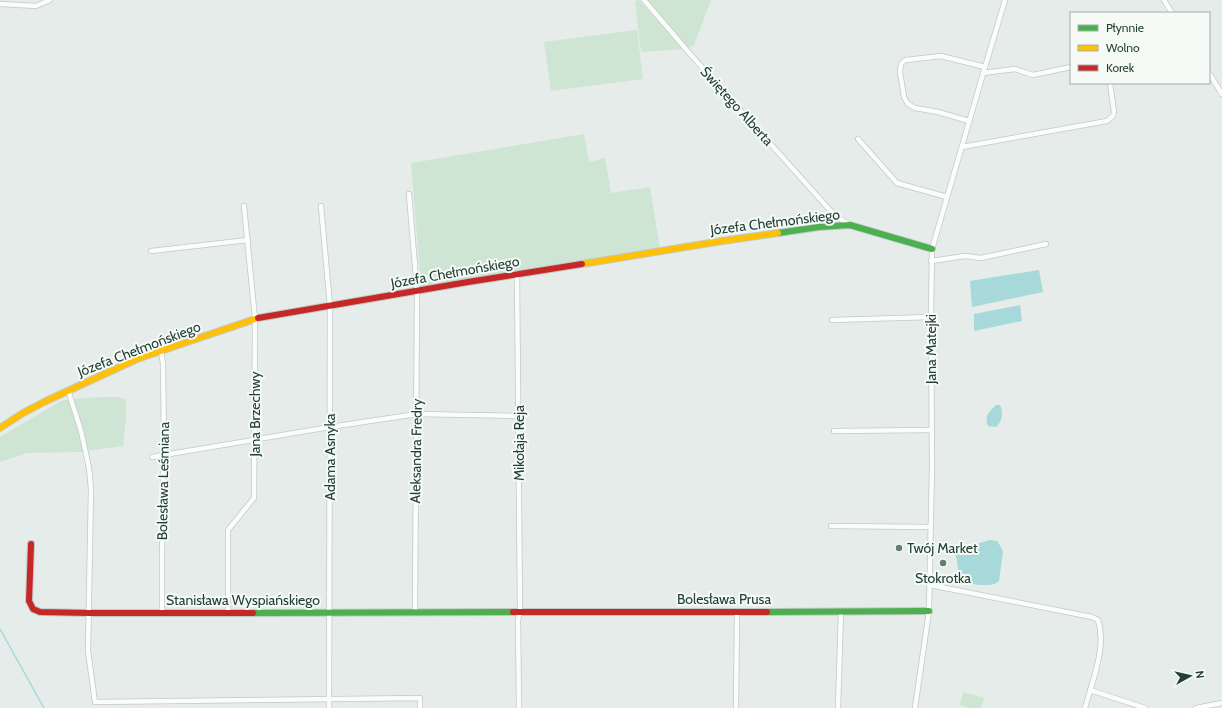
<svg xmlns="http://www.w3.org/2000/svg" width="1222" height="708" font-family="Cabin,sans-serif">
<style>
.green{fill:#cfe5d4}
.water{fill:#a7d9da}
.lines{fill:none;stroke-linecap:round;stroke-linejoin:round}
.stream{stroke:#a7d9da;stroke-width:1.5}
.street-casing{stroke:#c3c9c6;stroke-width:6}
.fast-casing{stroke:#c1c9c6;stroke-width:8}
.slow-casing{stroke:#c1c9c6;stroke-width:8}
.jam-casing{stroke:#c1c9c6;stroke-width:8}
.street{stroke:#fbfcfc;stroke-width:4.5}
.fast{stroke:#4caf50;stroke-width:6}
.slow{stroke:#ffc107;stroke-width:6}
.jam{stroke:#c62828;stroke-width:6}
.poi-dot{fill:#677c73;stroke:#f5faf7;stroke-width:1.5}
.labels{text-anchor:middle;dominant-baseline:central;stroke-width:4;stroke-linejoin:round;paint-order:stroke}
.street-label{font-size:14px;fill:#234034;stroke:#f5faf7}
.poi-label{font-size:14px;fill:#234034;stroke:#f5faf7;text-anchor:start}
</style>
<rect width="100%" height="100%" fill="#e6ece9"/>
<g class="green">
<path d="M639 0 683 49 641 52 635 1Z"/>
<path d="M647 0H711L694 45 689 48Z"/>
<path d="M637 30 643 79 551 91 544 42Z"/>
<path d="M584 134 589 162 605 158 611 193 650 187 660 249 421 287 411 163Z"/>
<path d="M100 397H119L126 400V417L123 446 80 452 27 453 0 462V437L61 401 70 399Z"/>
<path d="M963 692 984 698 981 708H970L960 705Z"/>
</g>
<g class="water">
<path d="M1039 270 1043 292 972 307 970 281Z"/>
<path d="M1020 305 1022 321 974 331V314Z"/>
<path d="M996 405H1000C1004 412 1002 422 996 427L988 426C984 416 989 412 996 405Z"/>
<path d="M990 540 997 541 1001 547 1003 552 999 581C992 589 969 583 960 582L959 579 957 561 955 552 957 550Z"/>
</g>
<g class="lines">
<path class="stream" d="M0 629 44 708"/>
<g class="street-casing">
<g id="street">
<path d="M644 0 691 55 828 208 836 216 850 225"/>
<path d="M1164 0 1172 13"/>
<path d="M0 4 36 6 50 0"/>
<path d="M983 73 1015 69 1033 75 1071 67"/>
<path d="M1209 73 1222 94"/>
<path d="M969 121 938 112 915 108 908 104 904 97 900 72 901 64 904 61 906 60 941 56 985 67"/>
<path d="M858 139 897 183 947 197"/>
<path d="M962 147 1107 121 1113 116 1114 112 1110 83"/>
<path d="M409 194 417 290 415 612"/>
<path d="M321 206 330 306 329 708"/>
<path d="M827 226C832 222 834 218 832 212"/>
<path d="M151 251 248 240"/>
<path d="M931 261 965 256 981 258 1046 244"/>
<path d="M517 273 520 612 518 620 519 708"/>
<path d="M832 320 931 317"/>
<path d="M161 350 163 364 164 442 163 455V495L162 551V612"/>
<path d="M68 390 81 431 89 468 91 489 88 651 95 702 420 698V708"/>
<path d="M834 431 932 430"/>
<path d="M152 457 330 427 417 414 518 416"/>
<path d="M831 526 931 527"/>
<path d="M930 585 1092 617 1098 620C1107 647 1092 682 1085 708"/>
<path d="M228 613V530L254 498 255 319 244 206"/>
<path d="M1090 690 1145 708"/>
<path d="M736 708 737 611"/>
<path d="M838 708 841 611"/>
<path d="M915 708 929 611 932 466 931 317 932 249 985 67 1005 0"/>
<path d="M1196 708 1222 703"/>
</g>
</g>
<g class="fast-casing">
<g id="fast">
<path d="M778 233 819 227 850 225 932 249"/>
<path d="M767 612 929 611"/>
<path d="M253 613 513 612"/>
</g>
</g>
<g class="slow-casing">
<g id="slow">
<path d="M582 264 722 241 778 233"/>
<path d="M0 428 23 413 46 401 137 359 258 318"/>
</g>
</g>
<g class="jam-casing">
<g id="jam">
<path d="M258 318 468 282 582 264"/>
<path d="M31 544 29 601 33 609 40 612 89 613H253"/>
<path d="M513 612H767"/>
</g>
</g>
<use href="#street" class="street"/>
<use href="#fast" class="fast"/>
<use href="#slow" class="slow"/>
<use href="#jam" class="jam"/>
</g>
<g class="poi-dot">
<circle cx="899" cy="548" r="4"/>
<circle cx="943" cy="563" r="4"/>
</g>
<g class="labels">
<g class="street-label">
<text transform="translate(737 106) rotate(48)">Świętego Alberta</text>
<text transform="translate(775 222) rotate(-7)">Józefa Chełmońskiego</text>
<text transform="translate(455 272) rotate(-10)">Józefa Chełmońskiego</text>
<text transform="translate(139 349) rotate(-21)">Józefa Chełmońskiego</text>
<text transform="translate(931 349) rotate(-90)">Jana Matejki</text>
<text transform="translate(255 414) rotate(-90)">Jana Brzechwy</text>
<text transform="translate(519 443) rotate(-90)">Mikołaja Reja</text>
<text transform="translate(416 451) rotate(-89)">Aleksandra Fredry</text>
<text transform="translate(330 457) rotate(-90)">Adama Asnyka</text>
<text transform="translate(163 481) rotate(-89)">Bolesława Leśmiana</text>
<text x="724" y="599">Bolesława Prusa</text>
<text x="243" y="600">Stanisława Wyspiańskiego</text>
</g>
<g class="poi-label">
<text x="907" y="548">Twój Market</text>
<text x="943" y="578" text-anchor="middle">Stokrotka</text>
</g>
</g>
<rect x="1070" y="12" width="140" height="72" fill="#f5faf7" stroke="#a1b0a9"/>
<rect x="1078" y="25" width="20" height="6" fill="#4caf50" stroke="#a1b0a9"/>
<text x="1106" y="32" font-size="12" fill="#234034">Płynnie</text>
<rect x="1078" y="45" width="20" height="6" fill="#ffc107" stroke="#a1b0a9"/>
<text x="1106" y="52" font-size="12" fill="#234034">Wolno</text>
<rect x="1078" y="65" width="20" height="6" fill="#c62828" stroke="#a1b0a9"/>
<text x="1106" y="72" font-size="12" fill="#234034">Korek</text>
<g transform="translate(1190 676) rotate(82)" stroke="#f5faf7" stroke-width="3" paint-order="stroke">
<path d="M0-3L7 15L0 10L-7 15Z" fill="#234034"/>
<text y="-6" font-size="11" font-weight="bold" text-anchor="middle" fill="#234034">N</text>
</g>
</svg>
